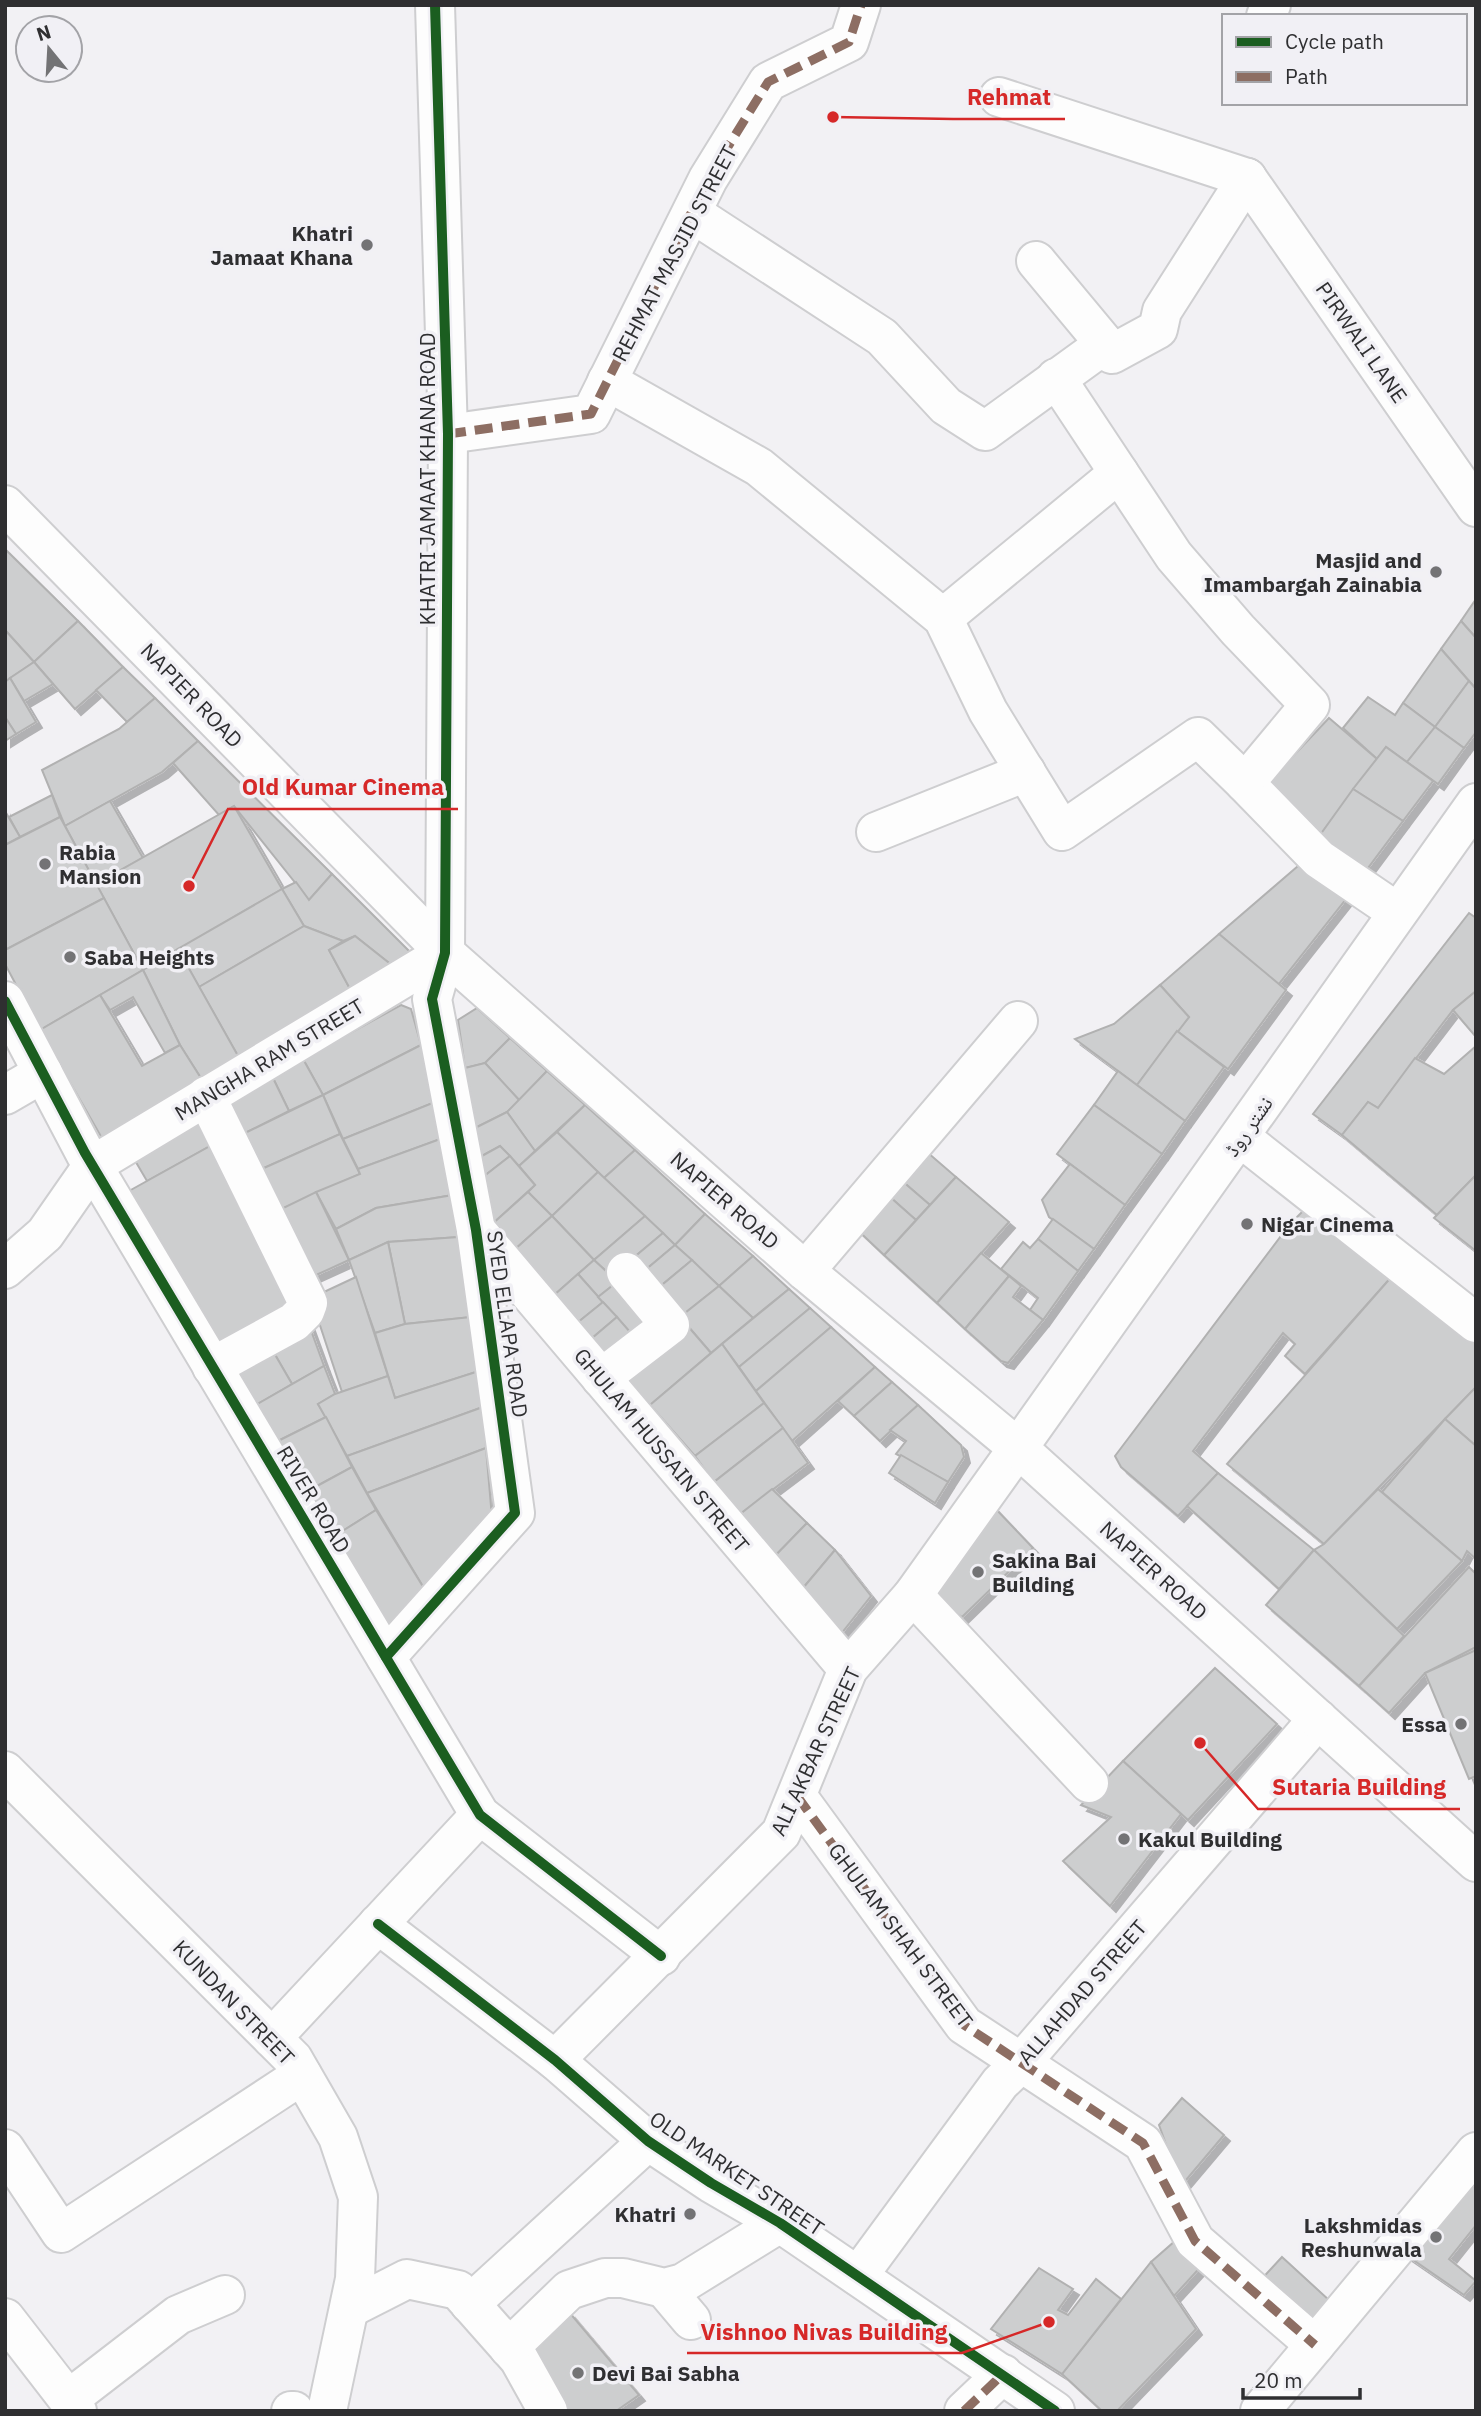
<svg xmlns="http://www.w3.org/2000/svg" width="1481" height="2416" font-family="'IBM Plex Sans','Noto Naskh Arabic',sans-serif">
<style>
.building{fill:#cdcecf;stroke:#b1b1b1;stroke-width:2;filter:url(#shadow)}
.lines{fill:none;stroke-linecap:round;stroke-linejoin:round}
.minor-casing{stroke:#ceced0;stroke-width:42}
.major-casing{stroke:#ceced0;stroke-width:42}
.minor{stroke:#fdfdfd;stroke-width:38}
.major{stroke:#fdfdfd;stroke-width:38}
.quiet{stroke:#8d6e63;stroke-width:9;stroke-dasharray:18 9;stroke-linecap:butt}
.cycleway-casing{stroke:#f1f0f5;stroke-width:15}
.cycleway{stroke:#1b5e20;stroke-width:10}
.poi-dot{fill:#737375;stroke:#f1f0f5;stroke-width:2.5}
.labels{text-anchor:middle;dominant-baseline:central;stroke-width:7;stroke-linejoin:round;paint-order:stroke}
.poi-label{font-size:21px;font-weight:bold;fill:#2f2f31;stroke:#f1f0f5;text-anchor:start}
.street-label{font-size:21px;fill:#2f2f31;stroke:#f1f0f5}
.leader{fill:none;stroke:#d62828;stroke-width:2.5}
.callout-dot{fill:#d62828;stroke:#f1f0f5;stroke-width:2.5}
.callout-label{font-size:23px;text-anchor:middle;font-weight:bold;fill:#d62828;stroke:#f1f0f5;stroke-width:7;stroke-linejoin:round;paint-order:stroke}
</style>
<defs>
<filter id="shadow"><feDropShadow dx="6" dy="6" stdDeviation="0" flood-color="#0004"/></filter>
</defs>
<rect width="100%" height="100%" fill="#f2f1f4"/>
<g class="building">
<path d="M5 549 78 621 34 662 5 630Z"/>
<path d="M1476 599V638L1461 621Z"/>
<path d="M78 621 123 667 75 709 34 662Z"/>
<path d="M1461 621 1476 638V689L1441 649Z"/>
<path d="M5 630 34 662 5 682Z"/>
<path d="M1441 649 1469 681 1435 727 1403 703Z"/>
<path d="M34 662 53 684 24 701 10 678Z"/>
<path d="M123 667 155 698 127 722 96 690Z"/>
<path d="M10 678 36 722 16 734 5 717V682Z"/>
<path d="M1469 681 1476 689V732L1464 748 1435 727Z"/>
<path d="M1368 697 1395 715 1403 703 1435 727 1407 762 1386 747 1377 759 1343 728Z"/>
<path d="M155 698 198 741 162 772 65 826 42 770 119 729Z"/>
<path d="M5 717 16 734 5 741Z"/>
<path d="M1329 718 1377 759 1315 842 1263 788Z"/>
<path d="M1435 727 1464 748 1438 784 1407 762Z"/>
<path d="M198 741 332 874 309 900 234 806 219 815 173 763Z"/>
<path d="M1386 747 1433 781 1403 821 1353 789Z"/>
<path d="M1353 789 1403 821 1362 876 1315 842Z"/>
<path d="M52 795 60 817 20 837 9 817Z"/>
<path d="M110 801 143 858 96 884 65 826Z"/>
<path d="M234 806 282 889 143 970 96 884Z"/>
<path d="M5 811 20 837 5 845Z"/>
<path d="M60 817 104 898 5 950V845Z"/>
<path d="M1298 866 1346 899 1278 985 1219 934Z"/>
<path d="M332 874 410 952 403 974 355 936 343 941 304 926 282 889 296 882 309 900Z"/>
<path d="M282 889 304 926 199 987 178 949Z"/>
<path d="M104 898 143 970 40 1030 5 964V950Z"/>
<path d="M1469 913 1476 918V991L1453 1010 1378 1108 1368 1102 1342 1135 1313 1114Z"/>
<path d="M304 926 343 941 329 950 356 1000 242 1063 199 987Z"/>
<path d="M1219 934 1286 990 1228 1069 1177 1031 1189 1017 1160 985Z"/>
<path d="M355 936 403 974 356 1000 329 950Z"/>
<path d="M178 949 242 1063 204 1083 180 1045 143 970Z"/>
<path d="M143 970 180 1045 165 1053 133 997 110 1010 100 995Z"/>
<path d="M1160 985 1189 1017 1137 1085 1075 1039 1114 1024Z"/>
<path d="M1476 991V1037L1453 1010Z"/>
<path d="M100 995 142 1066 180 1045 204 1083 103 1140 40 1030Z"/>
<path d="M401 1005 411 1009 421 1045 323 1095 303 1059Z"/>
<path d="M477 1008 510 1038 485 1063 465 1068 458 1020Z"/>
<path d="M1177 1031 1224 1067 1185 1121 1137 1085Z"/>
<path d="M510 1038 547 1071 520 1101 485 1063Z"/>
<path d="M421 1045 435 1102 343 1139 323 1095Z"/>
<path d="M1476 1046V1175L1437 1215 1342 1135 1368 1102 1378 1108 1415 1058 1444 1074Z"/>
<path d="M303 1059 323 1095 289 1111 272 1076Z"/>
<path d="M485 1063 520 1101 507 1112 475 1128 465 1068Z"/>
<path d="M547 1071 585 1105 535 1151 507 1112Z"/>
<path d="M1118 1071 1185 1121 1162 1154 1094 1105Z"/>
<path d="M272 1076 289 1111 239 1136 223 1103Z"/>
<path d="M323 1095 340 1134 255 1172 239 1136Z"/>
<path d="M435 1102 443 1138 358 1169 343 1139Z"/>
<path d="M585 1105 635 1150 604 1178 557 1132Z"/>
<path d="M1094 1105 1162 1154 1125 1205 1057 1154Z"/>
<path d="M202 1108 221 1140 147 1181 130 1152Z"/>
<path d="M507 1112 535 1151 519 1166 500 1146 480 1157 475 1128Z"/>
<path d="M557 1132 598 1172 552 1216 528 1192 535 1185 519 1166Z"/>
<path d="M340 1134 360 1174 273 1213 255 1172Z"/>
<path d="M443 1138 453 1195 376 1208 336 1229 316 1192 360 1174 358 1169Z"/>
<path d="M221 1140 301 1296 220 1357 120 1196Z"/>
<path d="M500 1146 510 1156 483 1177 480 1157Z"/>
<path d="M920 1146 956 1177 930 1205 894 1174Z"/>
<path d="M635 1150 705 1214 675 1245 604 1178Z"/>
<path d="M510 1156 535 1185 490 1226 483 1177Z"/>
<path d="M1070 1164 1125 1205 1094 1249 1049 1217 1042 1200Z"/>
<path d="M598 1172 645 1216 594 1260 552 1216Z"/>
<path d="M894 1174 930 1205 916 1220 881 1189Z"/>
<path d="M1476 1175V1251L1434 1218Z"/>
<path d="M956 1177 1009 1222 937 1303 884 1255Z"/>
<path d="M881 1189 916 1220 884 1255 850 1223Z"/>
<path d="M316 1192 349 1260 303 1281 273 1213Z"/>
<path d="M528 1192 552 1216 513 1251 490 1226Z"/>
<path d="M453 1195 459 1237 388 1242 349 1260 336 1229 376 1208Z"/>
<path d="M1303 1211 1394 1274 1305 1374 1285 1356 1295 1344 1283 1333 1193 1451 1218 1473 1178 1516 1121 1467 1115 1456 1290 1224Z"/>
<path d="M705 1214 753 1256 719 1286 675 1245Z"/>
<path d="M552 1216 594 1260 553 1296 513 1251Z"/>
<path d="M645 1216 663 1233 626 1264 607 1272 594 1260Z"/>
<path d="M1053 1219 1094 1249 1078 1271 1038 1239Z"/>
<path d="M663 1233 675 1245 637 1277 626 1264Z"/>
<path d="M459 1237 471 1317 405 1324 388 1242Z"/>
<path d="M1038 1239 1078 1271 1043 1320 1030 1310 1038 1298 1001 1269 1023 1242 1030 1248Z"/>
<path d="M388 1242 405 1324 375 1333 349 1260Z"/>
<path d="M675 1245 692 1260 651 1294 637 1277Z"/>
<path d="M981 1253 1009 1276 965 1329 937 1303Z"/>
<path d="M753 1256 789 1289 753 1318 719 1286Z"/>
<path d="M594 1260 607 1272H612L617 1282 598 1297 578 1274Z"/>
<path d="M692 1260 719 1286 674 1322 651 1294Z"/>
<path d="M578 1274 603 1302 577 1323 553 1296Z"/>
<path d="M1394 1274 1476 1337V1387L1324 1544 1227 1464Z"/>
<path d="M1009 1276 1021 1286 1013 1297 1043 1320 1008 1363 1001 1361 965 1329Z"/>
<path d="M356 1277 388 1376 342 1392 311 1298Z"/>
<path d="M617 1282 656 1324 637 1340 598 1297Z"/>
<path d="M719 1286 753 1318 711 1353 680 1317Z"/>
<path d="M789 1289 810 1308 739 1367 722 1344Z"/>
<path d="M603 1302 617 1317 591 1339 577 1323Z"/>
<path d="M810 1308 831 1327 756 1391 739 1367Z"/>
<path d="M471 1317 479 1371 395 1398 375 1333 405 1324Z"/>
<path d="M617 1317 637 1340 611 1361 591 1339Z"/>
<path d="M680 1317 711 1353 650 1405 617 1369Z"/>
<path d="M309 1325 324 1366 292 1384 270 1346Z"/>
<path d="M831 1327 875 1367 792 1441 756 1391Z"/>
<path d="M722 1344 764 1403 695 1456 650 1405Z"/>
<path d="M270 1346 292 1384 254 1406 231 1367Z"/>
<path d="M324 1366 335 1394 318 1404 326 1417 276 1442 254 1406Z"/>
<path d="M875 1367 892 1382 854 1416 838 1401Z"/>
<path d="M479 1371 483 1407 347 1456 318 1404 335 1394 388 1376 395 1398Z"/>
<path d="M892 1382 918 1405 880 1441 854 1416Z"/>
<path d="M1476 1387V1446L1445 1419Z"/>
<path d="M764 1403 783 1428 714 1482 695 1456Z"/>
<path d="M918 1405 961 1445 964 1457 948 1482 896 1454 906 1441 890 1430Z"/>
<path d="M483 1407 486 1448 367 1493 347 1456Z"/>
<path d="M326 1417 352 1467 306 1492 276 1442Z"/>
<path d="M1445 1419 1476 1446V1559L1467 1551 1462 1561 1382 1492Z"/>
<path d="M783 1428 808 1463 739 1515 714 1482Z"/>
<path d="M486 1448 492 1518 425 1590 367 1493Z"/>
<path d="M901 1455 948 1482 935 1503 889 1473Z"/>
<path d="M352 1467 376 1510 333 1537 306 1492Z"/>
<path d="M1218 1473 1314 1550 1279 1589 1187 1506Z"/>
<path d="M772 1489 807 1523 772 1559 739 1515Z"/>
<path d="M1378 1489 1462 1561 1397 1629 1314 1550 1324 1544Z"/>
<path d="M992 1505 1033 1548 962 1617 930 1595Z"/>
<path d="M376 1510 425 1590 390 1629 333 1537Z"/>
<path d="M807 1523 835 1550 798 1594 772 1559Z"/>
<path d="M835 1550 871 1596 837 1639 798 1594Z"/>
<path d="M1314 1550 1404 1636 1359 1686 1266 1605Z"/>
<path d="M1469 1567 1476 1574V1647L1425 1673 1389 1713 1359 1686Z"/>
<path d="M1476 1650V1776L1469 1779 1425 1673Z"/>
<path d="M1215 1668 1277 1724 1188 1820 1123 1761Z"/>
<path d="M1123 1761 1181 1814 1110 1906 1063 1861 1111 1817 1081 1805Z"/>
<path d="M1182 2098 1224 2135 1181 2186 1159 2125Z"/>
<path d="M1457 2175 1476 2188V2225L1449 2259 1476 2281 1464 2295 1396 2248Z"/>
<path d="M1183 2234 1206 2261 1174 2296 1151 2262Z"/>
<path d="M1282 2257 1330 2301 1307 2326 1258 2283Z"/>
<path d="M1151 2262 1196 2329 1117 2411H1102L1062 2374Z"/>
<path d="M1039 2268 1073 2289 1058 2310 1068 2315 1096 2279 1121 2299 1062 2374 991 2329Z"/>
<path d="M569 2312 639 2395 616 2411H557L523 2352Z"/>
</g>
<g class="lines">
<g class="minor-casing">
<g id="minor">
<path d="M1266 16 1271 5"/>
<path d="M999 97 1247 178"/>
<path d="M1247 178 1476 507"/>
<path d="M692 213 882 337 946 406 985 431 1105 344 1112 354 1158 329 1162 311 1247 178"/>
<path d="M1036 261 1105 344"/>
<path d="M1056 378 1174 556 1238 630 1310 705 1245 783 1319 859 1397 912"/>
<path d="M607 381 759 467 943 618 988 711 1062 831 1198 737 1245 783"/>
<path d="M448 434 591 414 708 179 768 82 849 42 861 5"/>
<path d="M943 618 1119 473"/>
<path d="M876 832 1026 772"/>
<path d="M5 1001 85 1153 480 1815 661 1956"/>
<path d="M5 1095 43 1073"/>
<path d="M206 1096 308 1303 305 1311 294 1322 212 1367"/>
<path d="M1240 1137 1476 1323"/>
<path d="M476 1230 848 1669"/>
<path d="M5 1269 45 1234 93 1165 445 953"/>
<path d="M805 1271 1018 1021"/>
<path d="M601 1378 670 1325 626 1272"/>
<path d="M913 1595 1089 1783"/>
<path d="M386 1657 515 1513 476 1230 432 999 445 953 448 434 435 5"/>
<path d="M5 1771 293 2059 338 2137 358 2197 355 2279 327 2411"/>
<path d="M797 1796 964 2025 1143 2143 1195 2241 1315 2345"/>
<path d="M378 1924 555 2060 648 2141 711 2183 780 2223 1055 2411"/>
<path d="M272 2038 480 1815"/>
<path d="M555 2060 781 1833 848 1669 913 1595 1018 1448"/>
<path d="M5 2149 61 2233 302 2075"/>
<path d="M858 2276 1000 2083 1020 2064 1318 1719"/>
<path d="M664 2288 691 2320"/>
<path d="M470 2304 648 2141"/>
<path d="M350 2308 407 2279 458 2290 519 2359 548 2411"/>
<path d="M5 2318 77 2411"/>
<path d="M509 2348 569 2290 605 2278H623L664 2288 683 2283 780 2223"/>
<path d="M69 2399 178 2315 225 2295"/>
<path d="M291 2411H294"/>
<path d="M964 2411 1003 2374"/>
<path d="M1260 2411 1476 2152"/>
</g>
</g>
<g class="major-casing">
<g id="major">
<path d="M5 505 445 953 805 1271 1018 1448 1476 1862"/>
<path d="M1018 1448 1476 803"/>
</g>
</g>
<use href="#minor" class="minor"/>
<use href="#major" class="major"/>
<g class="quiet">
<path d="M448 434 591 414 708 179 768 82 849 42 861 5"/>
<path d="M797 1796 964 2025 1143 2143 1195 2241 1315 2345"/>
<path d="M964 2411 1003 2374"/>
</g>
<g class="cycleway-casing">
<g id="cycleway">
<path d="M5 1001 85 1153 480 1815 661 1956"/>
<path d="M386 1657 515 1513 476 1230 432 999 445 953 448 434 435 5"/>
<path d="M378 1924 555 2060 648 2141 711 2183 780 2223 1055 2411"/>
</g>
</g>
<use href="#cycleway" class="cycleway"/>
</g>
<g class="poi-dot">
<circle cx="367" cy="245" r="7"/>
<circle cx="1436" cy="572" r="7"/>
<circle cx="45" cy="864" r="7"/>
<circle cx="70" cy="957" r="7"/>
<circle cx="1247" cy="1224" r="7"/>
<circle cx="978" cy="1572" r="7"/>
<circle cx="1461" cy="1724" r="7"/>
<circle cx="1124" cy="1839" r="7"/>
<circle cx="690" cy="2214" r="7"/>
<circle cx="1436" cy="2237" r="7"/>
<circle cx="578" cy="2373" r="7"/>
</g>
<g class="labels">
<g class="poi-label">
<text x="353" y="233" text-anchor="end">Khatri<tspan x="353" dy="24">Jamaat Khana</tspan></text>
<text x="1422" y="560" text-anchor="end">Masjid and<tspan x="1422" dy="24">Imambargah Zainabia</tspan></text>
<text x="59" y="852">Rabia<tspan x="59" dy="24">Mansion</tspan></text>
<text x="84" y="957">Saba Heights</text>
<text x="1261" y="1224">Nigar Cinema</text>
<text x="992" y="1560">Sakina Bai<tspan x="992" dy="24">Building</tspan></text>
<text x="1447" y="1724" text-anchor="end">Essa</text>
<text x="1138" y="1839">Kakul Building</text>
<text x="676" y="2214" text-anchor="end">Khatri</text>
<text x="1422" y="2225" text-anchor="end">Lakshmidas<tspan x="1422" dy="24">Reshunwala</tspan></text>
<text x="592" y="2373">Devi Bai Sabha</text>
</g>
<g class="street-label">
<text transform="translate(674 253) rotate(-62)">REHMAT MASJID STREET</text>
<text transform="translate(1362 342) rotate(55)">PIRWALI LANE</text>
<text transform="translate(427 479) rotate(-90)">KHATRI JAMAAT KHANA ROAD</text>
<text transform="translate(192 695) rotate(46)">NAPIER ROAD</text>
<text transform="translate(269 1059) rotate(-31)">MANGHA RAM STREET</text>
<text transform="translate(1248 1126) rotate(-55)">نشتر روڈ</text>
<text transform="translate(725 1200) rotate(41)">NAPIER ROAD</text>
<text transform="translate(508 1324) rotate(82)">SYED ELLAPA ROAD</text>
<text transform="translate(662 1450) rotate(50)">GHULAM HUSSAIN STREET</text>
<text transform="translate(314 1499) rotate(59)">RIVER ROAD</text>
<text transform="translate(1154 1570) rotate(42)">NAPIER ROAD</text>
<text transform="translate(815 1751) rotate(-65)">ALI AKBAR STREET</text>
<text transform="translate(901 1935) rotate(53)">GHULAM SHAH STREET</text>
<text transform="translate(1082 1992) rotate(-49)">ALLAHDAD STREET</text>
<text transform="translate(234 2002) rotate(46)">KUNDAN STREET</text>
<text transform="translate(737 2173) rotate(34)">OLD MARKET STREET</text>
</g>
</g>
<path class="leader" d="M833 117L953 119H1065M189 886L228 809H458M1200 1743L1258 1809H1460M1049 2322L962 2353H687"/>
<g class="callout-dot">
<circle cx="833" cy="117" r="7"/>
<circle cx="189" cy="886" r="7"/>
<circle cx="1200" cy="1743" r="7"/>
<circle cx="1049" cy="2322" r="7"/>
</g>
<g class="callout-label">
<text x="1009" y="105">Rehmat</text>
<text x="343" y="795">Old Kumar Cinema</text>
<text x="1359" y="1795">Sutaria Building</text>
<text x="824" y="2340">Vishnoo Nivas Building</text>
</g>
<rect width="1481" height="2416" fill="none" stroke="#2f2f31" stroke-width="14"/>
<rect x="1222" y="14" width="245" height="91" fill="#f1f0f5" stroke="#a3a3a7" stroke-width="2"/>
<rect x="1236" y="37" width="35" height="10" fill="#1b5e20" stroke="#a3a3a7" stroke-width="2"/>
<text x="1285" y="49" font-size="21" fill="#2f2f31">Cycle path</text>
<rect x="1236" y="72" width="35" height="10" fill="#8d6e63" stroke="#a3a3a7" stroke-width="2"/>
<text x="1285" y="84" font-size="21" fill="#2f2f31">Path</text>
<g transform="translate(49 49) rotate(342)"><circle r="33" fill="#f1f0f5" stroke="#a3a3a7" stroke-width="2"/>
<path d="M0-5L12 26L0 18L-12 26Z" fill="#737375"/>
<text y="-10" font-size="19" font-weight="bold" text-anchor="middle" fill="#2f2f31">N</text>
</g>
<path d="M1243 2388v10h117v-10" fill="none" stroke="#2f2f31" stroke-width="3.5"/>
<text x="1254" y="2388" font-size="21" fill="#2f2f31" stroke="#f1f0f5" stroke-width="5" paint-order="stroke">20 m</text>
</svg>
